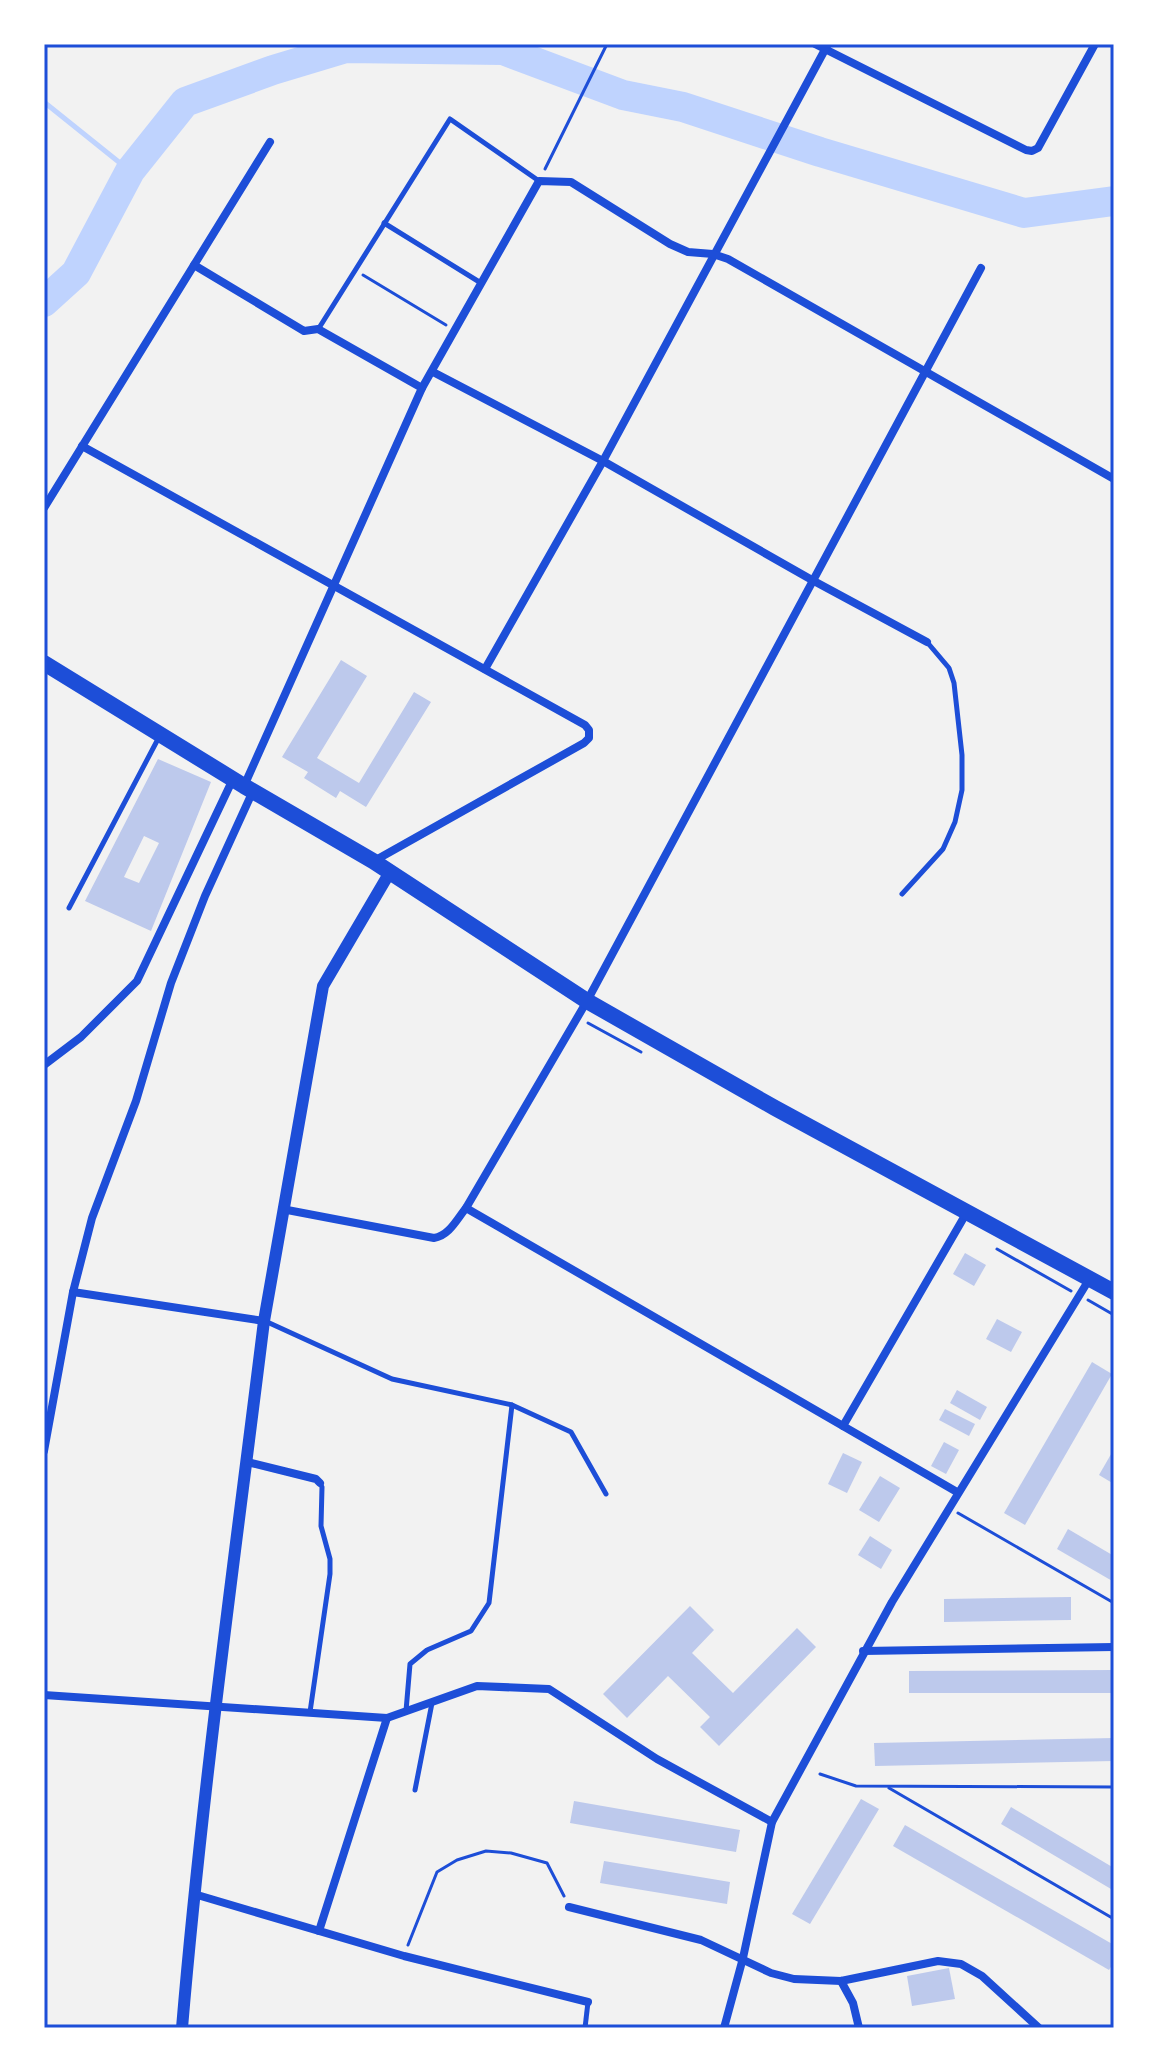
<svg xmlns="http://www.w3.org/2000/svg" width="1158" height="2072" font-family="Lato,sans-serif">
<style>
.lines{fill:none;stroke-linecap:round;stroke-linejoin:round}
.stream{stroke:#bfd3fe;stroke-width:5}
.river{stroke:#bfd3fe;stroke-width:30}
.building{fill:#bdc9ec;fill-rule:evenodd}
.path{stroke:#1d4ed8;stroke-width:3}
.service{stroke:#1d4ed8;stroke-width:5}
.minor{stroke:#1d4ed8;stroke-width:8}
.tertiary{stroke:#1d4ed8;stroke-width:12}
.primary{stroke:#1d4ed8;stroke-width:16}
.neatline{fill:none;stroke:#1d4ed8;stroke-width:3}
</style>
<rect width="100%" height="100%" fill="#f2f2f2"/>
<g class="lines">
<g class="stream">
<path d="M503 50 505 44"/>
<path d="M44 102 130 171"/>
</g>
<path class="river" d="M44 302 76 273 130 171 185 102 273 70 346 48 503 50 623 95 683 107 820 152 1024 213 1114 201"/>
</g>
<g class="building">
<path d="M341 660 367 676 317 758 359 783 414 692 431 702 366 807 340 791 336 798 304 778 308 772 282 757Z"/>
<path d="M158 759 211 782 151 931 85 901ZM144 836 159 843 139 883 124 877Z"/>
<path d="M965 1253 986 1265 974 1286 953 1274Z"/>
<path d="M997 1319 1022 1332 1011 1352 986 1339Z"/>
<path d="M1092 1362 1112 1374 1025 1525 1004 1513Z"/>
<path d="M957 1390 987 1407 980 1420 950 1403Z"/>
<path d="M945 1409 975 1424 969 1436 939 1420Z"/>
<path d="M944 1442 959 1450 946 1474 931 1466Z"/>
<path d="M1114 1449V1484L1099 1475Z"/>
<path d="M843 1453 862 1462 847 1493 828 1484Z"/>
<path d="M880 1476 900 1488 879 1522 859 1510Z"/>
<path d="M1068 1529 1114 1556V1582L1057 1549Z"/>
<path d="M870 1536 892 1550 881 1569 858 1555Z"/>
<path d="M1071 1597V1620L944 1622V1599Z"/>
<path d="M690 1606 714 1630 692 1653 733 1693 797 1628 816 1647 719 1746 700 1727 710 1717 668 1676 627 1718 603 1694Z"/>
<path d="M1114 1670V1693H909V1671Z"/>
<path d="M1114 1738V1761L875 1766 874 1743Z"/>
<path d="M861 1799 879 1809 810 1924 792 1914Z"/>
<path d="M574 1801 740 1830 736 1852 570 1823Z"/>
<path d="M1011 1807 1114 1868V1883L1111 1889 1001 1824Z"/>
<path d="M905 1825 1114 1945V1962L1109 1970 893 1846Z"/>
<path d="M604 1861 730 1882 727 1904 600 1883Z"/>
<path d="M949 1968 955 1999 912 2006 907 1976Z"/>
</g>
<g class="lines">
<g class="path">
<path d="M545 169 607 44"/>
<path d="M363 275 446 325"/>
<path d="M588 1023 641 1052"/>
<path d="M997 1249 1071 1291"/>
<path d="M1088 1300 1114 1315"/>
<path d="M958 1513 1114 1603"/>
<path d="M820 1774 856 1786 1114 1787"/>
<path d="M889 1788 1114 1919"/>
<path d="M408 1945 437 1872 457 1860 486 1851 511 1853 547 1863 564 1896"/>
</g>
<g class="service">
<path d="M384 223 481 283"/>
<path d="M319 328 450 119 539 181"/>
<path d="M902 894 943 849 955 822 962 790V755L954 683 949 668 927 642"/>
<path d="M69 908 158 739"/>
<path d="M265 1321 392 1379 512 1405 571 1432 606 1494"/>
<path d="M406 1711 410 1664 427 1650 471 1631 489 1603 512 1405"/>
<path d="M310 1712 330 1574V1559L321 1526 322 1487 320 1483"/>
<path d="M415 1790 432 1703"/>
<path d="M585 2028 588 2002"/>
</g>
<g class="minor">
<path d="M815 44 1026 150 1032 151 1038 148 1095 44"/>
<path d="M194 265 304 331 318 329 422 388"/>
<path d="M433 372 603 461 812 580 927 642"/>
<path d="M82 446 585 725 589 730V738L584 743 374 861"/>
<path d="M44 508 270 142"/>
<path d="M485 669 603 461 828 44"/>
<path d="M244 786 422 388 539 181 571 182 670 244 688 252 713 254 728 259 1114 479"/>
<path d="M44 1065 81 1037 137 981 233 779"/>
<path d="M466 1208 957 1492"/>
<path d="M282 1209 434 1238C449 1236 457 1219 466 1208L587 1001 981 268"/>
<path d="M73 1292 264 1321"/>
<path d="M843 1426 967 1212"/>
<path d="M44 1451 73 1292 92 1218 136 1101 171 983 205 896 253 791"/>
<path d="M247 1462 316 1479 320 1483"/>
<path d="M863 1651 1114 1647"/>
<path d="M44 1695 387 1718 477 1686 549 1689 657 1759 772 1822"/>
<path d="M194 1894 404 1956 588 2002"/>
<path d="M569 1907 701 1940 771 1973 794 1979 841 1981 938 1961 961 1964 982 1976 1039 2028"/>
<path d="M319 1931 387 1718"/>
<path d="M841 1981 853 2003 859 2028"/>
<path d="M724 2028 743 1958 772 1822 892 1602 1090 1278"/>
</g>
<path class="tertiary" d="M182 2028C202 1791 235 1556 264 1321L323 986 390 872"/>
<path class="primary" d="M44 663 244 786 373 861 587 1001 775 1108 1114 1292"/>
</g>
<rect width="1158" height="2072" fill="none" stroke="#ffffff" stroke-width="92"/>
<rect x="46" y="46" width="1066" height="1980" class="neatline"/>
</svg>
